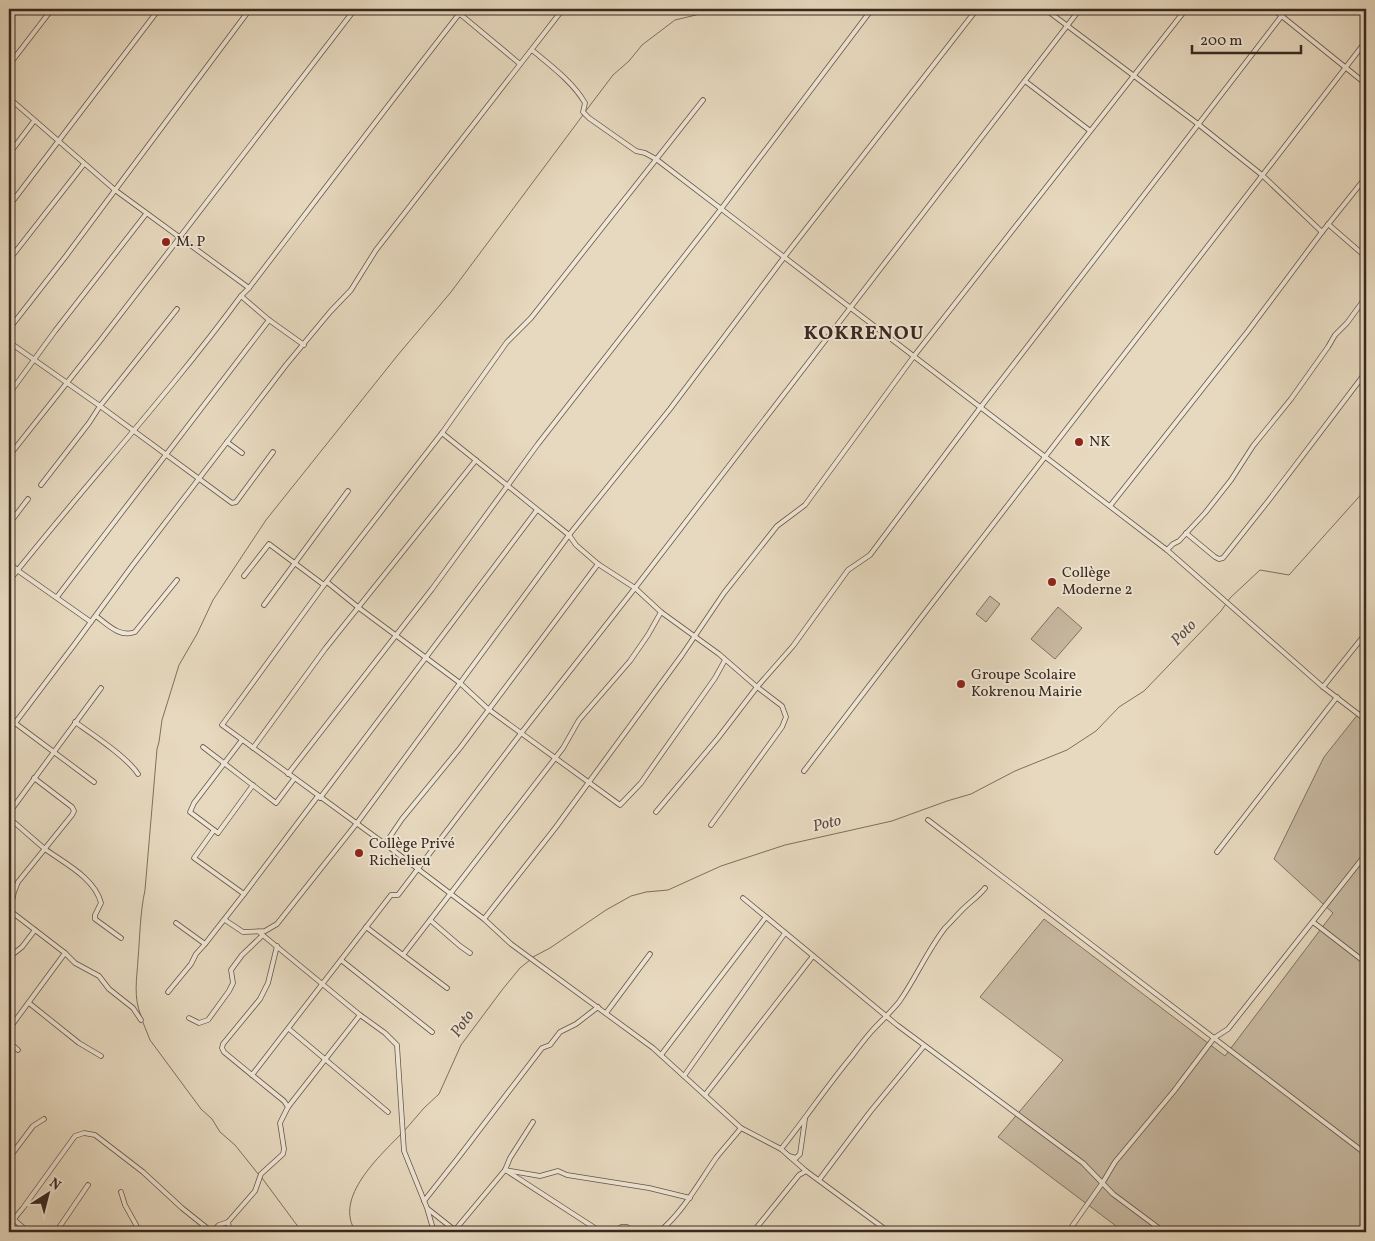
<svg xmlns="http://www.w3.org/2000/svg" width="1375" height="1241" font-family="Vollkorn,serif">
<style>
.green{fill:#c9bba4;stroke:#817262}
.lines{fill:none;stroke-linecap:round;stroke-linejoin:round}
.stream{stroke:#7e6f5f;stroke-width:1}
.minor-casing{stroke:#645548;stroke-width:5.5}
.minor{stroke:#efe6d5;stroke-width:4}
.poi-dot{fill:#8f2418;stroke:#efe6d5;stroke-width:2}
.labels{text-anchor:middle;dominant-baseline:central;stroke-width:4;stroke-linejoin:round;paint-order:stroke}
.poi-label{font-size:15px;fill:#392920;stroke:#efe6d5;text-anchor:start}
.water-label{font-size:16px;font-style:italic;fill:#5c4c40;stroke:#efe6d5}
.district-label{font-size:20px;font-weight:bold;letter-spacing:1px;fill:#392920;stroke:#efe6d5}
</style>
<rect width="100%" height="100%" fill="#e7d9bf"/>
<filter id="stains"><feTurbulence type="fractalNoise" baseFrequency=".004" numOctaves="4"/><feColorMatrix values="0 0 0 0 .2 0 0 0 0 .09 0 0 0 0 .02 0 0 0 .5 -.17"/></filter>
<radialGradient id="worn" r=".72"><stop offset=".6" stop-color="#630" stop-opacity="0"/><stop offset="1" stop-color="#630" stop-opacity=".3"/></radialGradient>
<g class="green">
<path d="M990 596 1000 604 986 622 976 614Z"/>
<path d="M1058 607 1082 628 1055 659 1031 639Z"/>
<path d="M1366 704V1232H1124L998 1137 1063 1060 980 997 1044 919 1225 1056 1333 913 1274 859 1324 757Z"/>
</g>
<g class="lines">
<g class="stream">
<path d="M585 112 613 75 629 61 642 45 675 20 696 15 713 9"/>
<path d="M533 957 550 948 606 910 631 896 646 892 668 890 721 866 785 845 892 821 947 801 971 794 1015 771 1067 750 1096 731 1119 707 1144 691 1221 611 1230 598 1260 570 1289 575 1366 489"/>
<path d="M141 1016C133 996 137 979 138 959 140 936 140 913 145 890L157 749 159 742 162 720 179 665 197 634 213 600 266 520 397 356 451 292 583 115"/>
<path d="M142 1020 150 1040 201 1109 212 1119 220 1132 235 1145 259 1175"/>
<path d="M405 1130 424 1108 439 1094 461 1045 502 990 520 968 530 960"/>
<path d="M262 1178 302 1232"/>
<path d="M356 1232C332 1198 381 1155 402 1133"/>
</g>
<g class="minor-casing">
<g id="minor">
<path d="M40 9 48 14"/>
<path d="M454 9 520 64"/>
<path d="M1045 9 1198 124 1262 175 1322 232"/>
<path d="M1273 9 1366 84"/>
<path d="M532 50C550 65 573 82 585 103L583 112 589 118 636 151 645 153 656 159 1167 550 1323 687 1366 720"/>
<path d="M9 65 52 9"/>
<path d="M1025 81 1089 130"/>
<path d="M9 98 115 190 249 288"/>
<path d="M703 100 531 318 507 342 442 433 324 585 222 725 385 844 484 919 511 944 653 1048 741 1128 781 1149 806 1171 889 1232"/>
<path d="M9 154 34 121"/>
<path d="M9 206 159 9"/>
<path d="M1328 224 1366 257"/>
<path d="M9 260 84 164"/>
<path d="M9 329 66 256 250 9"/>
<path d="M9 342 100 406 232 503 236 502 273 452"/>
<path d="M304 345 269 320 241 296 249 288C320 195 391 101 463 9"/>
<path d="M9 394 55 331 146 214"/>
<path d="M442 433 569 535 576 545 598 564 635 588 661 612 719 654 757 687 782 706 786 717 782 727 711 825"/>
<path d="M227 442 242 453"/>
<path d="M9 456 100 341 355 9"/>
<path d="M41 485 89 423 100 406 177 309"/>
<path d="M1110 506 1248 331 1322 232 1366 177"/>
<path d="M9 524 28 499"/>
<path d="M1186 533 1215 557 1219 559 1223 558 1269 500 1366 372"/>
<path d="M1167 550 1173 544 1179 541 1205 513 1231 480 1253 446 1291 399 1328 347 1335 335 1347 323 1366 297"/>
<path d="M9 562 17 570 91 622"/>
<path d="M244 576 269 544 324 585"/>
<path d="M9 581C85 485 168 395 241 296"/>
<path d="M327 582 359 608 460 683 488 709 620 805 641 783 715 678 725 660"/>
<path d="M57 597 269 320"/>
<path d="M264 605 348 491"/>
<path d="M96 616C108 625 120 638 135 632L177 580"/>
<path d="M1323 687 1366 633"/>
<path d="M75 722C92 734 127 757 138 774"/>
<path d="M15 723 94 782"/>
<path d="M9 731 74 645 132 566 286 365 330 312 351 290 376 250 563 9"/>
<path d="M203 747 276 803 294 779"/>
<path d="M253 748 325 649 476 460"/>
<path d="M804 771 930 606 1366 41"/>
<path d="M288 774 432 589 538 444 721 209 872 9"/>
<path d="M320 798 537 510"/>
<path d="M656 812 718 738 757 687 793 646 848 570 870 555 980 408 1287 9"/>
<path d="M9 813 101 688"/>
<path d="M9 818C21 828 33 839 45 849 64 863 95 878 101 903L95 915V919L121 938"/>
<path d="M928 820 1366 1154"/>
<path d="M214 830 190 812 194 803 242 740"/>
<path d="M385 844 402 819 460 748 598 564"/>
<path d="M1217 852 1337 697"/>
<path d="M244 894 318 796"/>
<path d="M743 898 897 1025 1083 1163 1113 1194 1164 1232"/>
<path d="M9 910 65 953 75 963 99 976 109 989 133 1008 141 1020"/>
<path d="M10 911 14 892 18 882 72 815 74 811 72 807 34 778"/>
<path d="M484 919 556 827 682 655 724 593 777 526 805 505 914 356 1186 9"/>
<path d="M225 920 243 932 265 931 277 924 357 823 569 535 670 409 785 256 977 9"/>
<path d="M430 920 460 946 470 953"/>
<path d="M1313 922 1366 963"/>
<path d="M176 923 205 944 244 894 194 858 214 830 218 833 253 785"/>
<path d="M366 927 403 955 563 748 579 720 630 661 648 635 661 612"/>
<path d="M259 932 360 1015 385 1033 397 1045 404 1151 427 1208 434 1232"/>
<path d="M9 952 12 955 9 959"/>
<path d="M12 955 22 947 35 930"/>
<path d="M403 955 447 988"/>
<path d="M341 960 432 1032"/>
<path d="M168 992 191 964 196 954 205 944"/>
<path d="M29 1003 79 1043 101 1056"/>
<path d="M606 1013 650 954"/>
<path d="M189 1018 199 1023 208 1020 229 991 233 983 231 970 242 955 263 935"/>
<path d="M9 1029 65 953"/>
<path d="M289 1029 388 1112"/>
<path d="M9 1042 18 1050"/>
<path d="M661 1055 766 917"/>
<path d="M252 1075 224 1052 222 1048 223 1044 260 999 268 983 277 946"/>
<path d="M684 1076 785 933"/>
<path d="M705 1095 813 956"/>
<path d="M288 1107 284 1101 252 1075 391 895H398L522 732 635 588 1080 9"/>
<path d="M781 1149C805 1119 827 1086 852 1056 858 1048 864 1040 871 1032 880 1022 890 1013 899 1002 916 978 927 951 945 928 951 922 957 915 963 909 971 901 978 897 985 888"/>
<path d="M789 1156 796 1158 800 1154 805 1119"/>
<path d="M9 1158 33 1126 44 1119"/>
<path d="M505 1170 540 1176 558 1171 567 1175 649 1188 690 1198"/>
<path d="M507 1171 601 1232"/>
<path d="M819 1180 870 1112 924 1046"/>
<path d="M121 1192 125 1205 140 1232"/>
<path d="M424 1201 458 1158 542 1048 550 1045 560 1032 576 1024 598 1007"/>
<path d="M428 1209 457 1232"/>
<path d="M9 1215 28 1232"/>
<path d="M228 1222 230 1232"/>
<path d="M9 1225 23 1208 75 1136 84 1133 95 1135 143 1172 182 1208 212 1232"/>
<path d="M455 1230 505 1170 510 1158 533 1122"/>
<path d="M56 1232 88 1185"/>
<path d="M211 1232 219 1225 228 1222 255 1191 261 1174 283 1154 284 1149 280 1123 288 1107 360 1015"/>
<path d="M615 1232 621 1227H627L632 1232"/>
<path d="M659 1232C683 1212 698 1184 716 1158 724 1148 733 1138 741 1128"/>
<path d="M753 1232 799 1175 806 1171"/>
<path d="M1068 1232 1103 1182 1115 1162 1174 1091 1214 1038 1228 1029 1366 854"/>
</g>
</g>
<use href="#minor" class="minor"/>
</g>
<g class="poi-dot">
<circle cx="166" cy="242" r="5"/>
<circle cx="1079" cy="442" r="5"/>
<circle cx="1052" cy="582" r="5"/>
<circle cx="961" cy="684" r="5"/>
<circle cx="359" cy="853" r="5"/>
</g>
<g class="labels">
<g class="poi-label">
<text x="176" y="242">M. P</text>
<text x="1089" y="442">NK</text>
<text x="1062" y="573">Collège<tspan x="1062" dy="17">Moderne 2</tspan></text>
<text x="971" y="675">Groupe Scolaire<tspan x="971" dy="17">Kokrenou Mairie</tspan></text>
<text x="369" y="844">Collège Privé<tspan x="369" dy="17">Richelieu</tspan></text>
</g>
<g class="water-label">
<text transform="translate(1184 633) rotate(-46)">Poto</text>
<text transform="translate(827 824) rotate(-13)">Poto</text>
<text transform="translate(463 1024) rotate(-55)">Poto</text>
</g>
<g class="district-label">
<text x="864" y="334">KOKRENOU</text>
</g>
</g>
<rect width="1375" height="1241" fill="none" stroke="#e7d9bf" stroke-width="30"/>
<rect x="10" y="10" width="1355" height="1221" fill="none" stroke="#392920" stroke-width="2.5"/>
<rect x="15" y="15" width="1345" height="1211" fill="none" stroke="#392920"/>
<g transform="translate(48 1194) rotate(36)" stroke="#efe6d5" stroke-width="4" paint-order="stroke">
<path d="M0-4L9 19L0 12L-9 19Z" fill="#392920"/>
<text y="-8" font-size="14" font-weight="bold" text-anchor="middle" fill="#392920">N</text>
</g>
<path d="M1192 45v8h109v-8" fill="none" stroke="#392920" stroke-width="2.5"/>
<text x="1200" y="45" font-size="15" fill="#392920" stroke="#efe6d5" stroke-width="4" paint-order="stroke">200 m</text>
<rect width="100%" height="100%" filter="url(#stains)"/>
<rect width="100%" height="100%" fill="url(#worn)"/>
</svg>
